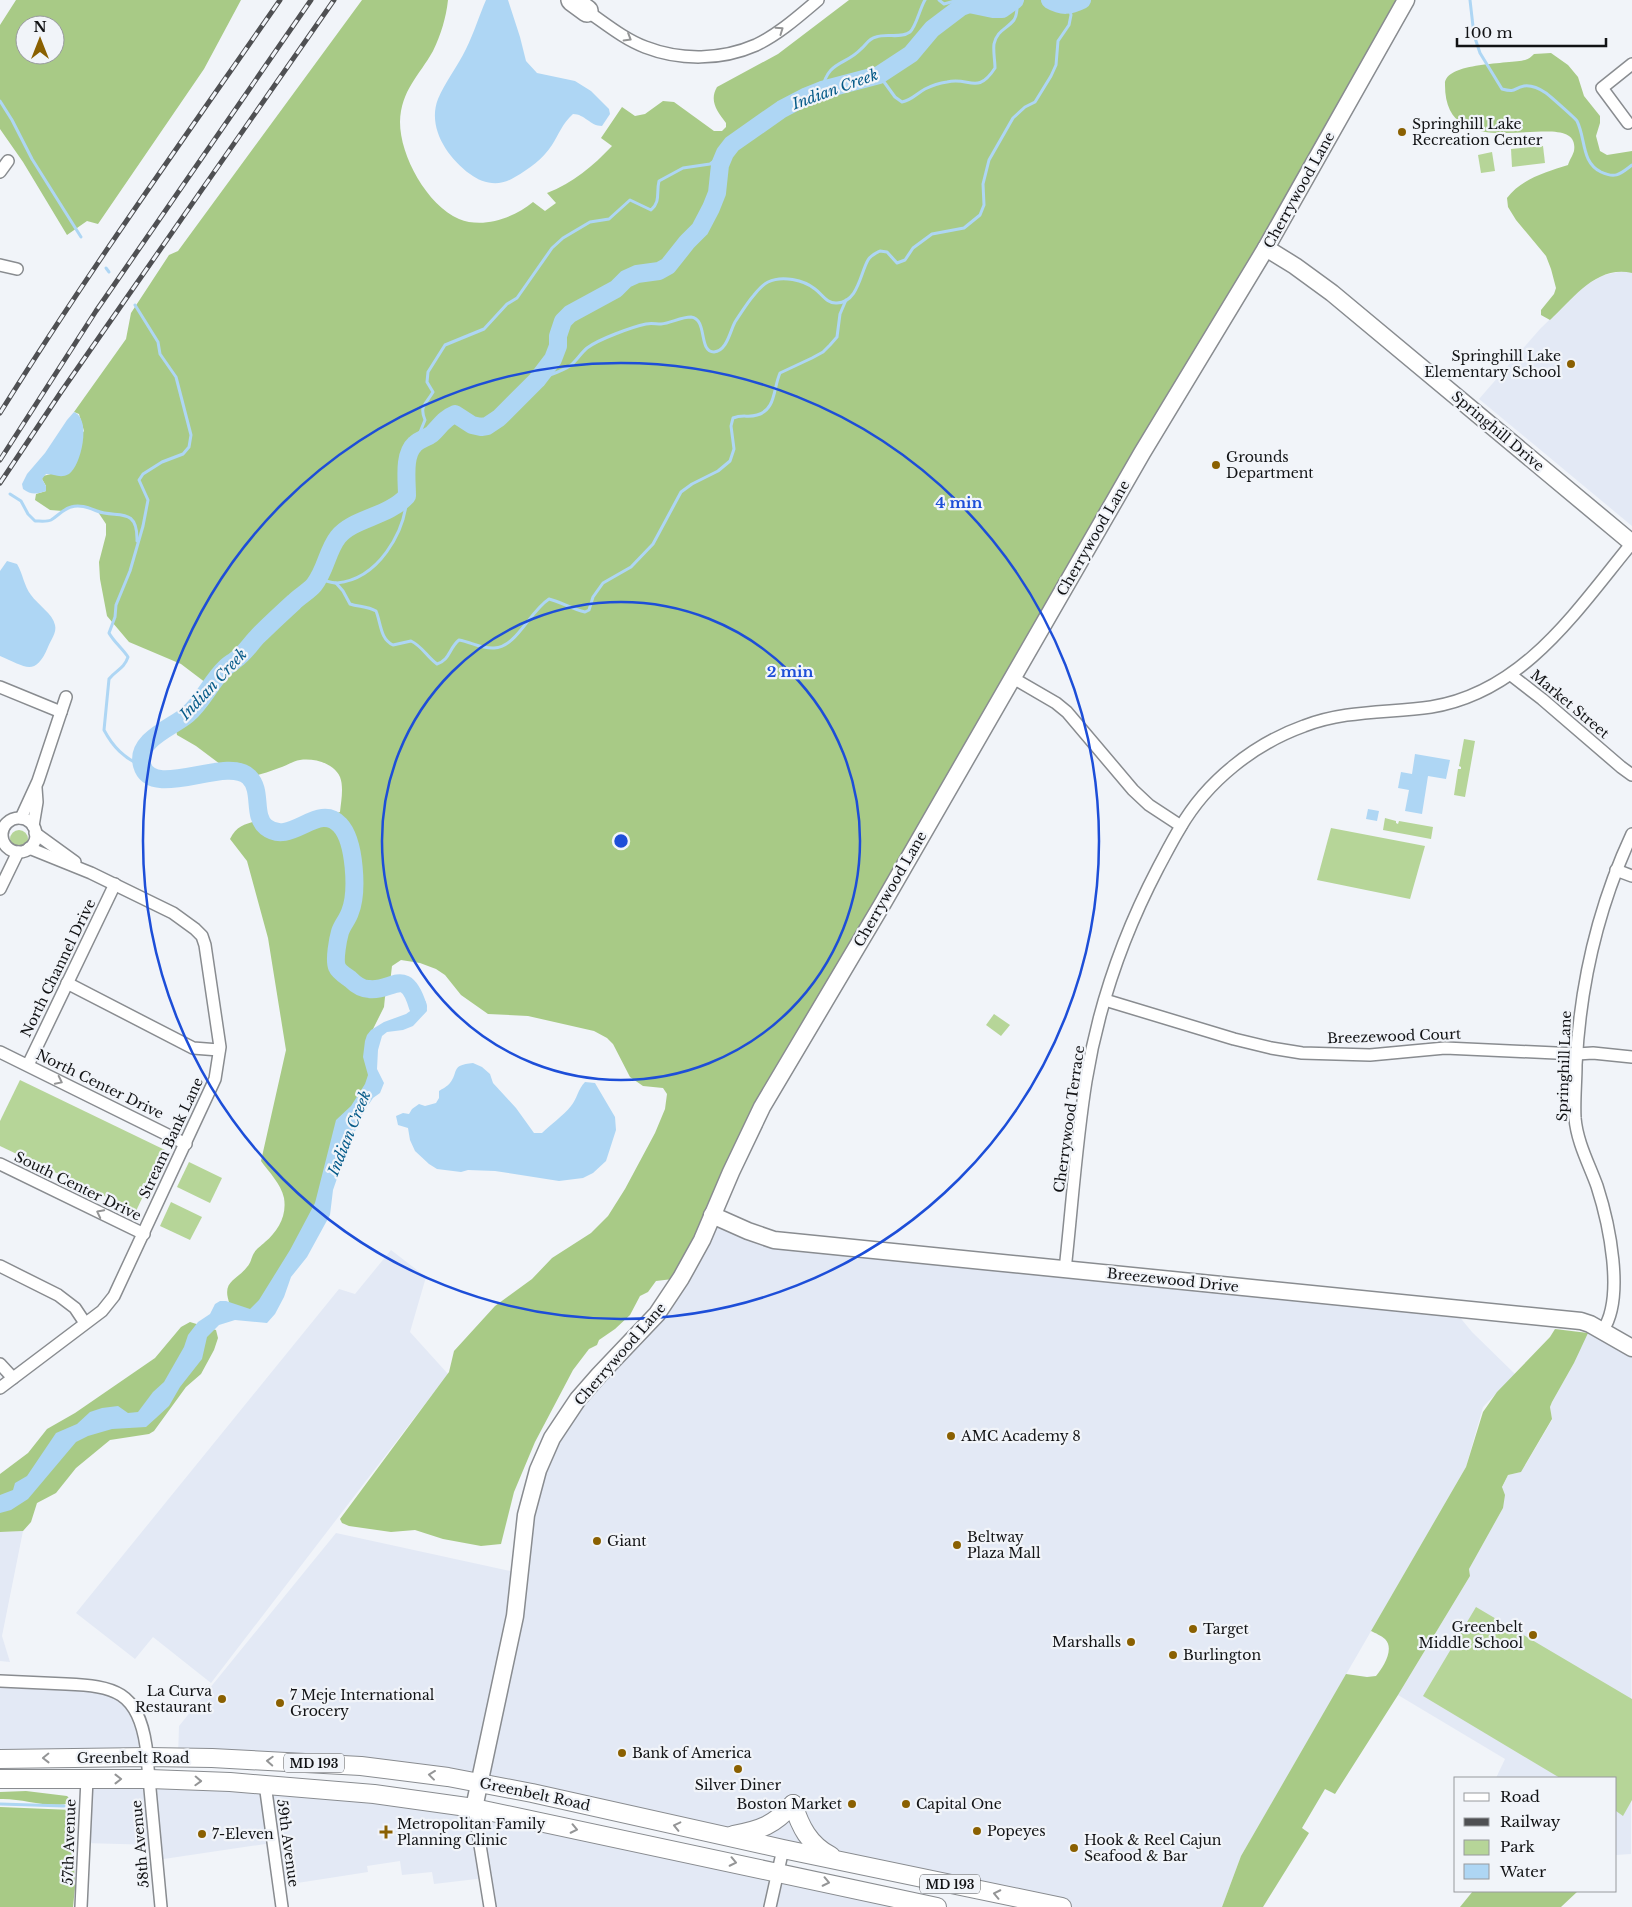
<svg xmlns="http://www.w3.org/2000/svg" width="1632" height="1907" font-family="'Libre Baskerville',serif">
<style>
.built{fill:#e3e9f5}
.green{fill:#b6d598}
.forest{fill:#a8ca86;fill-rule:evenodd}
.water{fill:#aed6f4}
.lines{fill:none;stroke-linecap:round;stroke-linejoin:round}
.stream{stroke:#aed6f4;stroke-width:3}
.river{stroke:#aed6f4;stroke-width:18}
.street-casing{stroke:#898c90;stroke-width:14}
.secondary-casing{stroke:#898c90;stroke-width:19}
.primary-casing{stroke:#898c90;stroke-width:20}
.highway-casing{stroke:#898c90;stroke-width:24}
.street{stroke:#fff;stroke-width:11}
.secondary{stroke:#fff;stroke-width:16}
.primary{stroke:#fff;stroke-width:18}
.highway{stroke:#fff;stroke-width:21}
.rail-casing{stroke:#4f5053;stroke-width:5}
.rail{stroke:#f1f4f9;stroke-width:3;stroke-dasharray:9;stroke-linecap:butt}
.oneway{stroke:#949596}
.ring{fill:none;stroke:#1d4ed8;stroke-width:2.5}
.poi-dot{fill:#8a6001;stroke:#f1f4f9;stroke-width:2}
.labels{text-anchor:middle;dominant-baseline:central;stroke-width:4.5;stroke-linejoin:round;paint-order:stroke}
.shield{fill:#f1f4f9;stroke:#555659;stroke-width:1}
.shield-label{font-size:12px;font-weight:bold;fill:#121315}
.poi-label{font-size:14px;fill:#121315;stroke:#f1f4f9;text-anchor:start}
.street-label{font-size:14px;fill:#121315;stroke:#f1f4f9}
.water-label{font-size:15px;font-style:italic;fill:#065b89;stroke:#f1f4f9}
.centre{fill:#1d4ed8;stroke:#f1f4f9;stroke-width:2.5}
.ring-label{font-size:15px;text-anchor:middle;font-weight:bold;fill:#1d4ed8;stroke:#f1f4f9;stroke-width:4.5;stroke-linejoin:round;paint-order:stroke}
</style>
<rect width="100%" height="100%" fill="#f1f4f9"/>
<g class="built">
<path d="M1623 271 1632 273V526L1479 399 1540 329 1584 286 1604 275Z"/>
<path d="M712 1215 748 1231 1453 1309 1472 1332 1515 1374 1483 1407 1466 1467 1241 1856 1222 1907H1062L480 1782 178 1757 179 1726 336 1533 519 1573 552 1438 640 1333Z"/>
<path d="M391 1250 426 1277 410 1332 448 1374 211 1683 153 1637 135 1659 76 1613 339 1289 355 1294Z"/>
<path d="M1590 1324 1632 1348 1631 1854 1616 1855V1778H1496L1505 1759 1398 1695 1470 1576 1469 1569 1503 1508 1502 1488 1508 1475 1521 1472 1552 1420 1550 1407 1552 1402 1574 1363Z"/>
<path d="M23 1531 2 1636 10 1662 0 1661V1532Z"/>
<path d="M0 1681 93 1685 131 1705 147 1757 0 1759Z"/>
<path d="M87 1779 351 1791 937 1907H490L485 1878 434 1884 432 1872 402 1875 400 1861 367 1866 368 1872 278 1886 272 1843 157 1860 155 1845 84 1843Z"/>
</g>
<g class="green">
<path d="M1543 146 1545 163 1512 167 1511 149Z"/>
<path d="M1492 152 1495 171 1481 173 1478 155Z"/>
<path d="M1464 739 1475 741 1465 797 1454 795 1458 769H1461V767L1459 766Z"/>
<path d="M1385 818 1396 821V823L1398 824 1399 821 1433 827 1431 839 1383 830Z"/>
<path d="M1331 828 1425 846 1410 899 1317 880Z"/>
<circle cx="19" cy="839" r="9"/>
<path d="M994 1014 1010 1025 1001 1036 986 1025Z"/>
<path d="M20 1080 165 1150 136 1211 0 1146V1121Z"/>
<path d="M189 1162 222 1178 210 1203 177 1187Z"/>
<path d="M171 1202 202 1217 190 1240 160 1226Z"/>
<path d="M1476 1607 1632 1699V1800L1623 1816 1616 1811V1778H1560L1423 1696Z"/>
</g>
<g class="forest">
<path d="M16 0H241L204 69 98 224 87 221 67 235 23 162 0 129V25ZM25 25H55V55H25Z"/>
<path d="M362 0H448C446 18 441 34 433 51 419 76 401 90 400 122 400 156 427 205 459 219 483 229 514 218 533 202L545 211 556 203 547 193C573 183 593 166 612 146L601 138 622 107 635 116 645 114 663 101 674 102 714 131H722L726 127V123C717 111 709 101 717 87L778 54 849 0H1406L762 1107 681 1278 656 1281 648 1292 640 1296 630 1315 615 1329 599 1340 597 1345 589 1349 573 1370 535 1442 514 1492 501 1544 481 1546 443 1539 415 1530 391 1532 349 1526 342 1523 340 1519 449 1372 454 1351 495 1306 532 1279 552 1258 591 1233 608 1216 625 1189 655 1133 665 1109 667 1094 663 1088 643 1086 630 1077 613 1044 607 1038 594 1031 528 1016 488 1014 461 995 445 975 436 969 420 963 401 960 392 966 390 983 385 997 384 1007 373 1029 370 1084 331 1174 263 1314 230 1305C221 1281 235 1282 247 1267 251 1263 251 1258 254 1253 256 1249 261 1246 265 1242 278 1231 287 1216 284 1198 281 1184 269 1172 261 1161L286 1050 268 938 247 861 230 839C237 825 246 824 260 820 272 833 287 835 303 826 307 824 312 820 317 819 324 816 332 815 340 812 341 802 344 787 340 777 334 763 314 758 300 760 293 761 286 766 279 768 269 772 259 775 249 777L240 772 228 770 196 746 177 735 175 724C191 713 201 702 210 686L181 664 129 642 107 616 100 579 99 562 106 535V524L98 512 84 506H72L63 511 50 510 35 500 36 494 46 491V486L42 479 43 476 51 474 84 431 79 414 74 412 126 339 131 313 169 255 178 251Z"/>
<path d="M1551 53 1568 65 1578 77 1584 96 1600 116V123L1596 136 1600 151 1607 155 1632 151V273C1596 265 1573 299 1550 320L1541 315V310L1554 294 1556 288 1551 269 1546 256 1516 220 1508 207 1507 198C1521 179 1546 172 1568 165 1569 161 1573 155 1574 151 1582 100 1444 176 1445 84 1445 62 1510 64 1525 60 1529 59 1531 57 1534 54Z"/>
<path d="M190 1322 216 1330 218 1338 214 1350 201 1374 186 1387 154 1431 149 1434 110 1440 76 1468 56 1493 37 1503 31 1522 23 1531 0 1532V1474L28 1453 47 1429 75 1413 155 1358 181 1327Z"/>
<path d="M1555 1329 1588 1333 1574 1363 1552 1402 1550 1407 1552 1419 1521 1472 1508 1475 1502 1487 1505 1495 1503 1508 1469 1569 1470 1576 1398 1695 1335 1794 1325 1789 1302 1828 1309 1833 1263 1907H1222L1241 1856 1346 1674 1367 1677 1376 1676C1383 1668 1395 1649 1385 1639 1382 1636 1375 1633 1371 1631L1466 1467 1483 1412 1497 1392 1550 1337Z"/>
<path d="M26 1791 67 1796 71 1800V1803C48 1809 23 1798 0 1799V1792Z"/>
<path d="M0 1807 72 1810 75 1888 73 1907H0Z"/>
<path d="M1473 1891H1578L1561 1907H1460Z"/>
</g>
<g class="water">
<path d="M486 0H508L520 37 526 61 537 73 575 81 591 91 609 109 610 114 602 126C590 126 585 114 573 114 562 124 559 134 552 145 543 159 529 169 515 177 500 187 483 184 470 174 447 157 427 127 438 99 445 82 458 66 466 49 474 33 479 16 486 0Z"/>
<path d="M74 412C92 419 81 466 69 474 60 479 55 474 46 474L42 479 46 486V491C37 494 31 495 23 489L22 484 27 474 45 453 67 420Z"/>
<path d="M7 561 17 564C23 574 24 586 31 595 38 605 53 614 55 625 57 632 51 640 48 647 35 678 25 666 0 656V571Z"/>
<path d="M1415 754 1450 760 1446 779 1428 776 1422 814 1405 811 1409 790 1398 788 1401 772 1412 774Z"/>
<path d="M1368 809 1379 811 1377 821 1366 819Z"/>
<path d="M411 983 426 1002 427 1011 413 1026 403 1030 387 1032 382 1036 378 1050 377 1069 384 1083 380 1093 373 1098 363 1113 348 1147 333 1190 330 1215 307 1257 291 1277 284 1297 275 1314 267 1323 235 1320 219 1325 207 1337 202 1359 180 1387 169 1406 156 1418 146 1427 112 1429 88 1436 76 1442 28 1499 11 1510 0 1513V1495L13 1490 15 1483 27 1476 56 1433 77 1424 90 1412 102 1408 118 1406 128 1413 138 1412 153 1392 164 1382 184 1347 188 1335 198 1322 210 1314 215 1304 220 1301H226L250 1309 259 1300 290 1250 315 1203 336 1120 351 1106 365 1084 368 1075 363 1057 365 1041 367 1035 371 1030 384 1022 406 1014 413 1009V1005L403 992Z"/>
<path d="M473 1063 482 1067 490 1074 493 1083 516 1108 534 1133H542C551 1124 563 1116 571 1106 577 1099 578 1089 585 1082L595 1083 615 1117 616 1130 606 1161 593 1173 583 1178 559 1181 495 1171 468 1170 461 1172 437 1169 429 1164 415 1151 410 1140 408 1128 398 1125 396 1116 403 1113 409 1114 412 1109 419 1104 425 1106 436 1103 439 1098V1091C442 1089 448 1086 450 1083 459 1072 450 1065 473 1063Z"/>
</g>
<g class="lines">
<g class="stream">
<path d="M939 0 944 4 958 0"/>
<path d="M969 0V4"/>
<path d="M1470 0 1474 35 1480 53 1502 89C1517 93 1513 88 1524 86 1531 85 1540 89 1546 93 1550 96 1576 119 1577 121 1586 139 1581 162 1601 172 1616 179 1620 174 1632 165"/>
<path d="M879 75 895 97 902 102C912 100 916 94 925 89 931 86 940 83 947 82 969 76 977 96 995 68 995 61 993 51 994 44 997 30 1007 29 1014 20 1018 14 1017 6 1017 0"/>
<path d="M822 90C828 60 845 66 861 49 867 44 868 39 876 37 887 33 900 39 910 32 916 27 920 8 925 0"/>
<path d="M0 101 12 120 32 159 81 237"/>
<path d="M106 268 109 272"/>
<path d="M135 305 158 342 160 354 176 377 191 435 189 447 183 454 162 462 143 474 139 480 148 500 143 526 130 571 116 605 115 617 109 633C114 642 122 648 128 657 124 669 116 670 109 679L104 730C113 747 124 758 142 766"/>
<path d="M537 380C548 375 562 372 571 365 577 360 581 353 587 348 599 339 632 327 646 324 651 323 656 324 661 324 671 323 681 317 691 317 708 319 698 352 714 352 727 351 730 331 735 322 741 313 747 303 754 295 758 290 764 284 768 282 782 275 804 280 815 289 822 294 827 304 837 303 858 302 860 274 868 260 871 255 876 253 880 251L887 252 897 263 905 260 913 248 932 234 964 228 980 215 984 205 983 184 989 160 1013 118 1025 107 1035 102 1051 76 1056 65 1058 41 1069 25 1071 15 1069 6"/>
<path d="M416 442 425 420C419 406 426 404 433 392L427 382 428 372 445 345 484 329 507 304 517 298 552 248 563 238 590 222 609 219 630 200 651 210C661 201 656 193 659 181L683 168 710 164 725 153"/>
<path d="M10 494 21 501 28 514 35 521C40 521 47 522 51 520 58 516 63 509 71 507 80 504 89 508 97 511 116 519 138 505 137 541"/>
<path d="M318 579C324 580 331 583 337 583 378 579 405 533 407 496"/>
<path d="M336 583 343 591 350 604C359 607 367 606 376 611 381 623 380 639 393 645L411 641C422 646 427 657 437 664 450 660 449 648 459 640 471 642 482 649 494 648 517 647 529 612 549 599 561 602 572 609 585 612L589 610 593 597 603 583 631 567 653 544 681 492 692 484 718 471 730 461 734 449 731 426 733 418C743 414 748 418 757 415 776 410 773 389 780 373L812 358 823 352 830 345 837 337 840 314 846 300"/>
<path d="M0 1804 64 1806"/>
</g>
<g class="river">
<path d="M1050 0C1062 7 1070 6 1082 0"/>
<path d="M418 1007C405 965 393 992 369 989 362 989 355 984 350 979 346 976 339 972 337 967 334 960 338 939 340 932 342 925 348 919 350 912 358 892 355 841 340 825 318 801 291 847 266 827 252 815 263 791 249 777 227 755 152 801 142 765 135 740 173 727 187 715 203 702 211 681 226 667 231 663 236 660 240 656 247 650 252 642 258 636 270 624 282 613 294 602 300 596 309 591 314 585 326 570 327 551 338 537 353 518 388 517 407 496 407 480 403 455 415 444 420 439 427 438 432 434 440 426 445 418 455 414L472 425 481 427 487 426 499 418 537 380 553 359 558 346V336L563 321 570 314 616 289 626 279 637 274 659 271 668 266 687 242 700 229 711 208 717 193 720 165 725 153 732 144 782 109 807 96 822 90 879 75 911 54 932 29 961 7 969 4 993 9H1002L1015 0"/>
</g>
<g class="street-casing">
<g id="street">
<path d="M587 11C606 24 624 39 645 47 681 61 722 60 756 45 779 34 799 16 818 0"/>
<path d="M1628 123 1602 88 1632 64"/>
<path d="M0 172 8 161"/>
<path d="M0 265 17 269"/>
<path d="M1511 675 1542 699 1621 767 1632 775"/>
<path d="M1013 678 1056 703 1067 712 1133 790 1149 805 1181 826"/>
<path d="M0 687 61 712"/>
<path d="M21 818 38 781 66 697"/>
<circle cx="19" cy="835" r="17"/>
<path d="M33 826 37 802 36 788"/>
<path d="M35 833 75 862"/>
<path d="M1616 870 1632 876"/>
<path d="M0 889 18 852"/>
<path d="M67 983 193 1048 219 1050"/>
<path d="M1105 1000 1234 1039 1271 1048 1302 1053 1370 1055 1445 1048 1577 1054 1593 1053 1632 1057"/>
<path d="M0 1052 186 1144"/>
<path d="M28 1065 115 884"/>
<path d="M0 1164 144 1234"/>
<path d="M0 1266 58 1295 75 1308 85 1323"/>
<path d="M1065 1270C1072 1207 1076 1143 1086 1081 1098 1007 1123 935 1158 868 1165 855 1172 841 1180 828 1207 781 1254 744 1304 726 1345 710 1388 713 1431 707 1524 692 1576 611 1632 543"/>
<path d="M1603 1330C1625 1297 1609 1223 1597 1186 1589 1164 1577 1142 1575 1118 1574 1100 1576 1082 1576 1065 1580 985 1598 907 1632 834"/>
<path d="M0 1364 13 1378"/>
<path d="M0 1388 102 1311 114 1296 215 1079 220 1047 205 945 202 936 195 929 173 913 91 873 29 848"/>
<path d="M0 1681C22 1682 44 1683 66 1684 114 1686 138 1691 146 1746L161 1907"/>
<path d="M265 1784 282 1907"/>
<path d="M474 1808 490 1907"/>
<path d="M81 1907 87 1779"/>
<path d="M770 1907 783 1849"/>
</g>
</g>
<g class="secondary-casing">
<g id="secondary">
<path d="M1266 248 1295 266 1332 293 1632 543"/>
<path d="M712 1215 748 1231 774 1240 1581 1321 1590 1324 1632 1348"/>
<path d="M474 1808 515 1616 526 1515 538 1470 552 1438 578 1399 599 1375 657 1314 681 1278 702 1240 731 1172 762 1107 883 903 1142 453 1266 248 1406 0"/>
</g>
</g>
<g class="primary-casing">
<g id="primary">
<path d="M0 1759 147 1757 212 1758 361 1766 448 1777 532 1793 783 1849 1062 1907"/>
<path d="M0 1779H150L230 1782 374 1794 474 1808 937 1907"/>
<path d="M793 1804C800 1826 809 1845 831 1856"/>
<path d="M733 1835C761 1830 774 1825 793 1804"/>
</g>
</g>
<g class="highway-casing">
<path id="highway" d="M572 0 587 11"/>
</g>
<use href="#street" class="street"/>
<use href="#secondary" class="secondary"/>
<use href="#primary" class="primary"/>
<use href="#highway" class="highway"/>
<g class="rail-casing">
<g id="rail">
<path d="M0 413C88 272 185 137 280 0"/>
<path d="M0 460 96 311 311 0"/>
<path d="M0 483 61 392 334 0"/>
</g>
</g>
<use href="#rail" class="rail"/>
</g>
<defs><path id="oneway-chevron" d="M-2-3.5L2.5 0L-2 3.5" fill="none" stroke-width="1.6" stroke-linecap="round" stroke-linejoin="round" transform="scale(1.25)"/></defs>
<g class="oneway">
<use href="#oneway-chevron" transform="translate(780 30) rotate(-35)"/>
<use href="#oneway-chevron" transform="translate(628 38) rotate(31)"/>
<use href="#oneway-chevron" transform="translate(59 1081) rotate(26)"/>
<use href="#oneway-chevron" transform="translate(100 1213) rotate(-153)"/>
<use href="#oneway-chevron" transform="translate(46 1758) rotate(179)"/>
<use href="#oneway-chevron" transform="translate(270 1761) rotate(-177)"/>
<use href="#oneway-chevron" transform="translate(432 1775) rotate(-173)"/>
<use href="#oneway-chevron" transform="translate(118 1779)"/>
<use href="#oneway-chevron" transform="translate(198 1781) rotate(2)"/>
<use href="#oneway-chevron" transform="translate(677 1826) rotate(-167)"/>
<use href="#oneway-chevron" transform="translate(574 1829) rotate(12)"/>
<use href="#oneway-chevron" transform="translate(733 1862) rotate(12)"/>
<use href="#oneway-chevron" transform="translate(826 1882) rotate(12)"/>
<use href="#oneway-chevron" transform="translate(997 1894) rotate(-168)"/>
</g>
<g class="ring">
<circle cx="621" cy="841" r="239"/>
<circle cx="621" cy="841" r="478"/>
</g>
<g class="poi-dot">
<circle cx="1402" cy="132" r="5"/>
<circle cx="1571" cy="364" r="5"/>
<circle cx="1216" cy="465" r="5"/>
<circle cx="951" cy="1436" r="5"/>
<circle cx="597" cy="1541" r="5"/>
<circle cx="957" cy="1545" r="5"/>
<circle cx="1193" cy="1629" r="5"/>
<circle cx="1533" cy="1635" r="5"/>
<circle cx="1131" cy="1642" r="5"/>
<circle cx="1173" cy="1655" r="5"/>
<circle cx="222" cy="1699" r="5"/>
<circle cx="280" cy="1703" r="5"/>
<circle cx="622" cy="1753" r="5"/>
<circle cx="738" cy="1769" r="5"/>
<circle cx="852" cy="1804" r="5"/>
<circle cx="906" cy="1804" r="5"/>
<circle cx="977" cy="1831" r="5"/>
<path d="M383.5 1824.5h5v5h5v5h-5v5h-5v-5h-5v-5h5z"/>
<circle cx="202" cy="1834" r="5"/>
<circle cx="1074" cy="1848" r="5"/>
</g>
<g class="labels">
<g class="shield">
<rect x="284" y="1753.5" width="60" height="19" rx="4"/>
<rect x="920" y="1874.5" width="60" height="19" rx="4"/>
</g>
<g class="shield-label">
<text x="314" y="1763">MD 193</text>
<text x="950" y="1884">MD 193</text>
</g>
<g class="poi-label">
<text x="1412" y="124">Springhill Lake<tspan x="1412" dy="16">Recreation Center</tspan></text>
<text x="1561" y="356" text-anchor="end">Springhill Lake<tspan x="1561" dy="16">Elementary School</tspan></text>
<text x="1226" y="457">Grounds<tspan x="1226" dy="16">Department</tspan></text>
<text x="961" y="1436">AMC Academy 8</text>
<text x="967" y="1537">Beltway<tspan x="967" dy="16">Plaza Mall</tspan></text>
<text x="607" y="1541">Giant</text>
<text x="1523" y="1627" text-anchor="end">Greenbelt<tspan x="1523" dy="16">Middle School</tspan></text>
<text x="1203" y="1629">Target</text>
<text x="1121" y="1642" text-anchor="end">Marshalls</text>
<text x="1183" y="1655">Burlington</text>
<text x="212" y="1691" text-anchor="end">La Curva<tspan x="212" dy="16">Restaurant</tspan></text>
<text x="290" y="1695">7 Meje International<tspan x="290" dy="16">Grocery</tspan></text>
<text x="632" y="1753">Bank of America</text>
<text x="738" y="1785" text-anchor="middle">Silver Diner</text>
<text x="842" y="1804" text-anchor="end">Boston Market</text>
<text x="916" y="1804">Capital One</text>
<text x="397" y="1824">Metropolitan Family<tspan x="397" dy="16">Planning Clinic</tspan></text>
<text x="987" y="1831">Popeyes</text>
<text x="212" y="1834">7-Eleven</text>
<text x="1084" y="1840">Hook &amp; Reel Cajun<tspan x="1084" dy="16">Seafood &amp; Bar</tspan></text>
</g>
<g class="street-label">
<text transform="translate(1299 190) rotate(-61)">Cherrywood Lane</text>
<text transform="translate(1498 431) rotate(40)">Springhill Drive</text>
<text transform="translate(1093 538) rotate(-60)">Cherrywood Lane</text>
<text transform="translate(1570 704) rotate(40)">Market Street</text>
<text transform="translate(890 889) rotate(-60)">Cherrywood Lane</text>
<text transform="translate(58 968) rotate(-64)">North Channel Drive</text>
<text transform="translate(1394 1036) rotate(-2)">Breezewood Court</text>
<text transform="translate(1564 1066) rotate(-88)">Springhill Lane</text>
<text transform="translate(100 1084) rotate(26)">North Center Drive</text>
<text transform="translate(1069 1119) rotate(-82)">Cherrywood Terrace</text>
<text transform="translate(171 1138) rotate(-65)">Stream Bank Lane</text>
<text transform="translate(78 1186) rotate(26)">South Center Drive</text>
<text transform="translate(1173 1280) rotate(6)">Breezewood Drive</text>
<text transform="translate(620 1354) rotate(-49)">Cherrywood Lane</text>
<text x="133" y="1758">Greenbelt Road</text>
<text transform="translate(535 1794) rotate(12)">Greenbelt Road</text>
<text transform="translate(69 1842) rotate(-88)">57th Avenue</text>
<text transform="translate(288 1843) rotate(82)">59th Avenue</text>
<text transform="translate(140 1844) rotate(-95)">58th Avenue</text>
</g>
<g class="water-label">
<text transform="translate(835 89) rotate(-20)">Indian Creek</text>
<text transform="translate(213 684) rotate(-47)">Indian Creek</text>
<text transform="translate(349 1133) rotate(-68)">Indian Creek</text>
</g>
</g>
<circle cx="621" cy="841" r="8" class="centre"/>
<g class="ring-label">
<text x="959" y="508">4 min</text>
<text x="790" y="677">2 min</text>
</g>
<rect x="1454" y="1777" width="162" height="115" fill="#f1f4f9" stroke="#989a9e"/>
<rect x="1464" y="1793" width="25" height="8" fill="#ffffff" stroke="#989a9e"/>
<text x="1500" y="1802" font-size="15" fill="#121315">Road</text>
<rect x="1464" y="1818" width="25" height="8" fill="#4f5053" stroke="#989a9e"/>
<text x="1500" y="1827" font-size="15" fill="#121315">Railway</text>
<rect x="1464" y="1840" width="25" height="15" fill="#b6d598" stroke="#989a9e"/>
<text x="1500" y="1852" font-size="15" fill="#121315">Park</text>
<rect x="1464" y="1864" width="25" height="15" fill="#aed6f4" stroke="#989a9e"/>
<text x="1500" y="1877" font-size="15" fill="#121315">Water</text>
<g transform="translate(40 40)"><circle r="24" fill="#f1f4f9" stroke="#989a9e"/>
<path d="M0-4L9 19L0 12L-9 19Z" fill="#8a6001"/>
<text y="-8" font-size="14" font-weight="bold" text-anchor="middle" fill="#121315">N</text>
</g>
<path d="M1457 38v8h149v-8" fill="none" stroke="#121315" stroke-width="2.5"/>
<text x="1464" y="38" font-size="15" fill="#121315" stroke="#f1f4f9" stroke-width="4" paint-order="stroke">100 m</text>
</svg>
